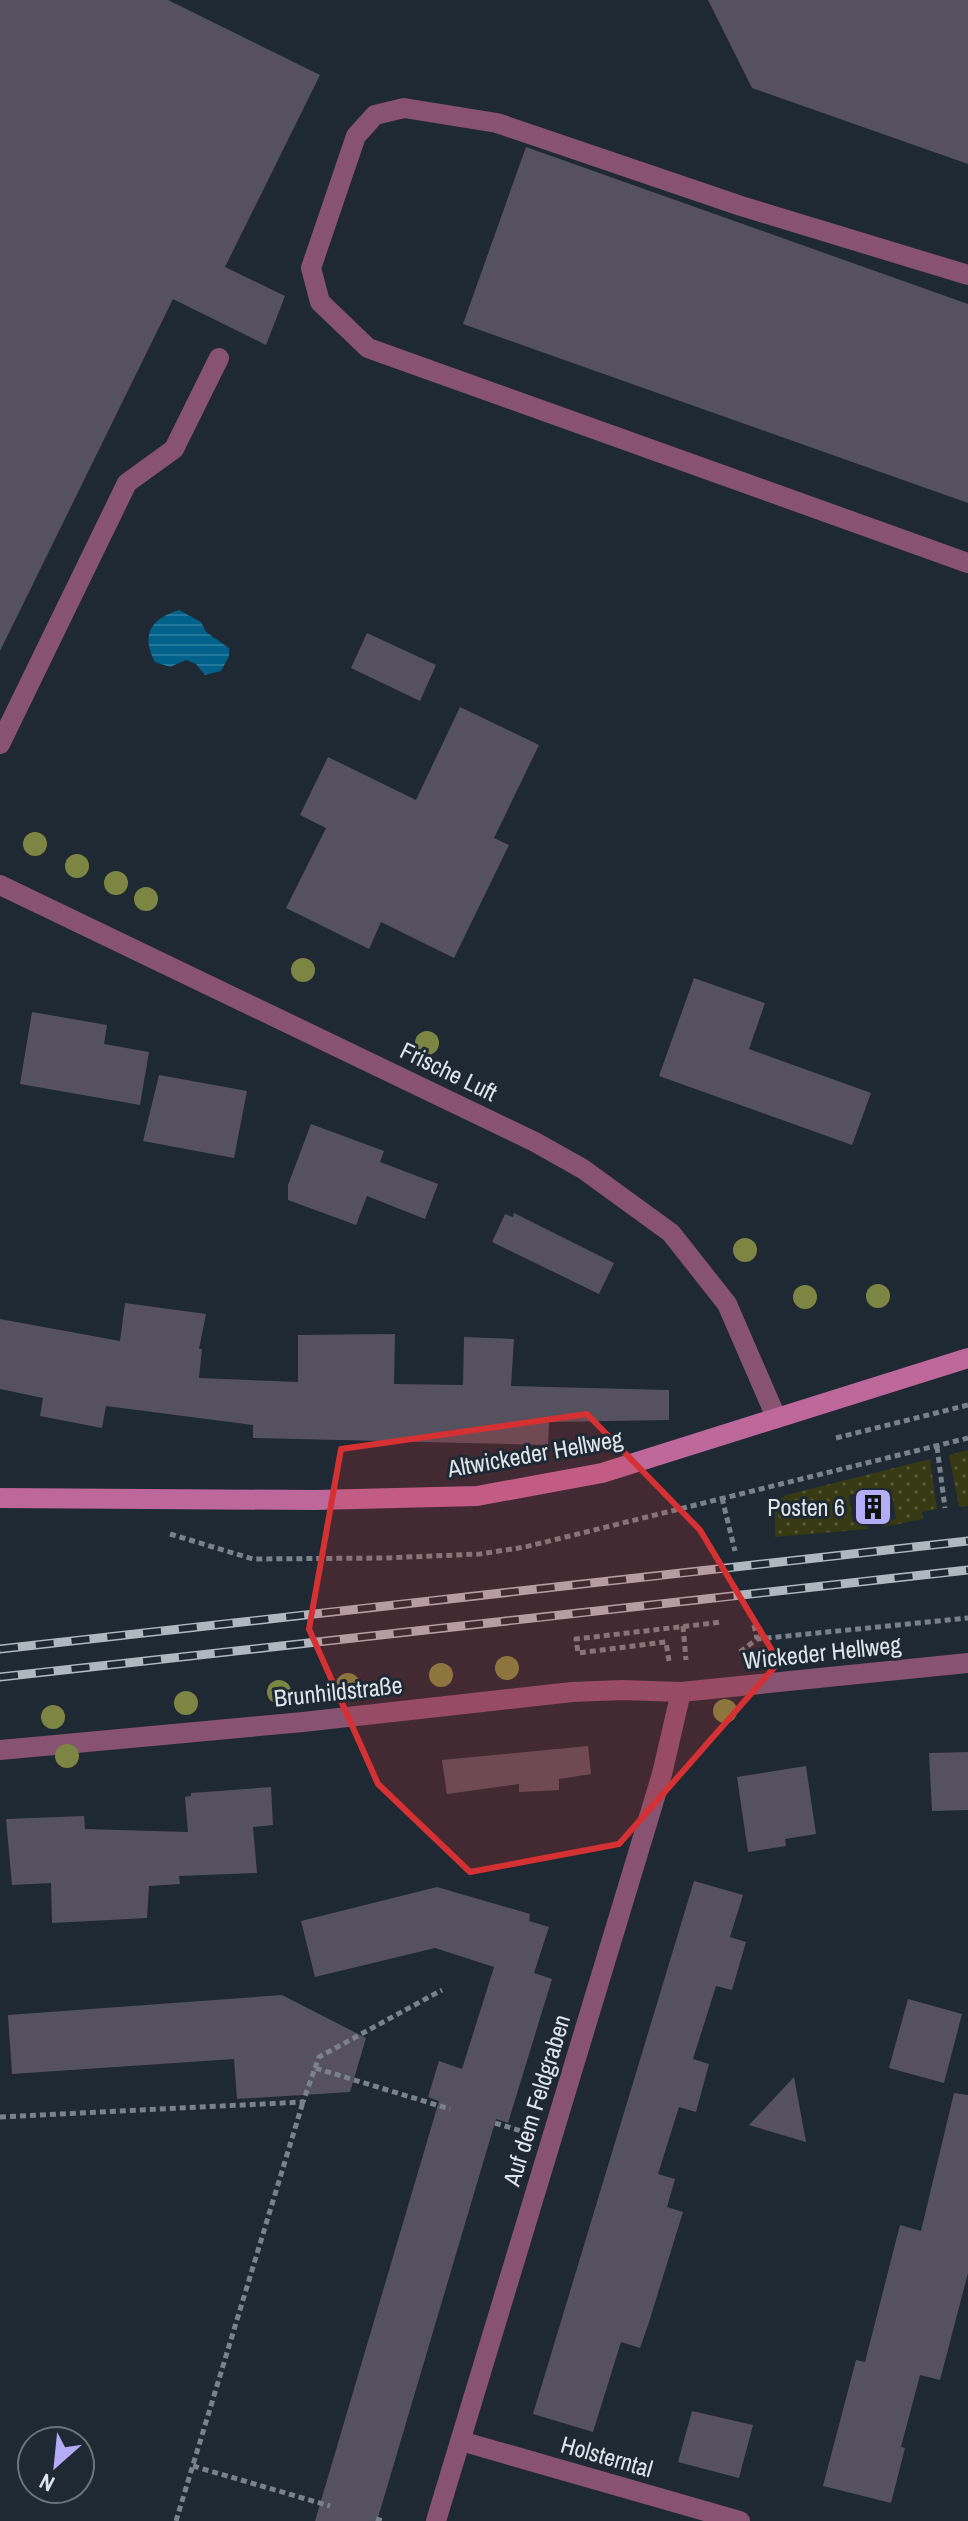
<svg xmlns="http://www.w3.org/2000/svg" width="968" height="2521" font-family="'Archivo Narrow',sans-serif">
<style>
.grass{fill:url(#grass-dots)}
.water{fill:url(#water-rules)}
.building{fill:#56515e}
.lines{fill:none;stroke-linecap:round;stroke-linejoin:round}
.path{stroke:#79828a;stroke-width:5;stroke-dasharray:6 4;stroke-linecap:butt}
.service{stroke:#885271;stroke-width:20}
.minor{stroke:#885271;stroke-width:20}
.secondary{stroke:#bd679a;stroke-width:20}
.rail-casing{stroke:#b0b8bf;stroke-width:9}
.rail{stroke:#1f2933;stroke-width:6;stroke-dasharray:18;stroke-linecap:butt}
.tree{fill:#7c8642}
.marked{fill:#d63132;fill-opacity:0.2;stroke:#d63132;stroke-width:6;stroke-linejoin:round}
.labels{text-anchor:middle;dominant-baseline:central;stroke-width:6;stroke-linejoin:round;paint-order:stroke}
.street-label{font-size:24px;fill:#dee5eb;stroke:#1f2933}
.poi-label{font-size:24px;fill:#dee5eb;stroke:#1f2933;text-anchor:end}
</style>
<defs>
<pattern id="grass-dots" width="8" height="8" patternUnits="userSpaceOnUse" patternTransform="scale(2)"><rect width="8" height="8" fill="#363912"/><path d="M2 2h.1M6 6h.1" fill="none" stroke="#535635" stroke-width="1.8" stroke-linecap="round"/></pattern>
<pattern id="water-rules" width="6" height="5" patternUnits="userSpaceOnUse" patternTransform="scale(2)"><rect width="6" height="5" fill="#00628a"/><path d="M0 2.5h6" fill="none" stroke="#25789b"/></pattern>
</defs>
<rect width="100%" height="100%" fill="#1f2933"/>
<g class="grass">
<path d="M968 1450V1506L959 1507 949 1455Z"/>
<path d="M930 1459 937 1509 922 1512 923 1519 883 1527 882 1521 896 1519 891 1489 849 1495 853 1522 866 1521 868 1529 775 1537V1504L786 1495Z"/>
</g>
<path class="water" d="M179 610 201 622 206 632 229 648V656L221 671 205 675 196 664 186 660 170 667 155 662C141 635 150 619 179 610Z"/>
<g class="building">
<path d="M0 0H168L320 75 225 267 285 296 266 345 173 299 0 651Z"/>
<path d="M708 0H968V164L752 88Z"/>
<path d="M526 147 968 304V503L463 324Z"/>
<path d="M367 633 436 665 420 701 351 668Z"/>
<path d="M460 707 539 745 494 838 509 845 454 958 381 922 369 949 286 908 326 828 300 815 328 757 416 800Z"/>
<path d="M694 978 765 1003 749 1049 871 1093 852 1145 659 1076Z"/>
<path d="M32 1012 107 1025 104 1044 149 1052 140 1105 20 1084Z"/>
<path d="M159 1075 247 1091 234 1158 143 1141Z"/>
<path d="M311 1124 384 1151 380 1162 438 1184 425 1219 367 1196 356 1225 288 1200V1185Z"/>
<path d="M514 1213 614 1263 599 1294 492 1242 505 1214 513 1217Z"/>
<path d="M125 1303 206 1314 199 1349H202L199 1378 298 1382V1335L395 1334 394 1384 463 1385 464 1337 514 1339 511 1386 669 1390V1420L549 1422 548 1445 253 1438V1425L106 1406 102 1428 40 1416 43 1398 0 1389V1319L120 1341Z"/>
<path d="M588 1746 591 1774 559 1779V1790L519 1792V1784L447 1794 442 1760Z"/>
<path d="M968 1752V1810L932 1811 929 1753Z"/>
<path d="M806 1766 816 1834 785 1839 786 1846 748 1852 737 1777Z"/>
<path d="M271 1787 273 1825 253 1827 257 1873 179 1876 180 1884 149 1886 147 1918 52 1923 51 1883 12 1885 6 1819 84 1816 85 1829 188 1832 185 1797 191 1796V1793Z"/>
<path d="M694 1881 743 1895 730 1937 746 1942 732 1990 716 1986 693 2059 709 2064 696 2112 679 2107 658 2174 675 2179 667 2207 683 2212 649 2322 640 2348 621 2342 593 2432 533 2414Z"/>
<path d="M437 1887 530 1914 529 1921 549 1927 534 1973 552 1979 508 2123 496 2119 377 2521H315L439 2101 428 2097 439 2061 462 2069 494 1967 435 1948 315 1977 301 1921Z"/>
<path d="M282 1995 366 2038 350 2092 237 2099 234 2059 12 2074 8 2015Z"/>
<path d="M908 1999 962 2014 944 2083 889 2068Z"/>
<path d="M794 2077 806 2142 749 2125Z"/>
<path d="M954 2093 968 2095V2273L940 2380 920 2375 901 2447 905 2448 891 2503 823 2486 856 2360 865 2362 900 2225 921 2231Z"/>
<path d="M692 2411 753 2425 739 2478 678 2462Z"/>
</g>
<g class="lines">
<g class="path">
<path d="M836 1438 968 1405"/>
<path d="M937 1447 945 1508"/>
<path d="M722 1498 735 1551"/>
<path d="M170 1534 253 1559 385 1558 480 1554 525 1547 968 1438"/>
<path d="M754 1625 757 1639"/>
<path d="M683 1626 686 1660"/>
<path d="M740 1652 757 1639 968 1618"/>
<path d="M669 1661 666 1642 578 1653 576 1639 722 1622"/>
<path d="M315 2068 319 2057 442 1990"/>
<path d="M0 2117 303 2102 315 2068 450 2109"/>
<path d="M495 2123 521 2131"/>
<path d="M193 2466 330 2506"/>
<path d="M376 2519 383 2521"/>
<path d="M176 2521 303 2102"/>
</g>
<g class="service">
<path d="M968 275 741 206 497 123 404 108 375 115 356 136 311 268 320 302 368 348 968 563"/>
<path d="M0 744 127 483 174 449 219 358"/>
</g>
<g class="minor">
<path d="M0 885 535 1142 583 1169 671 1233 727 1304 776 1417"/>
<path d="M0 1750 303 1722 572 1692 622 1690 681 1692 968 1663"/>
<path d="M461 2441 740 2521"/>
<path d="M436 2521 662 1774 681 1692"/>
</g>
<path class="secondary" d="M0 1498 315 1500 477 1496 602 1473 968 1358"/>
<g class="rail-casing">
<g id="rail">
<path d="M0 1649 968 1541"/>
<path d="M0 1677 968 1570"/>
</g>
</g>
<use href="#rail" class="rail"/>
</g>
<g class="tree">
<circle cx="35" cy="844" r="12"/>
<circle cx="77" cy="866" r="12"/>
<circle cx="116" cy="883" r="12"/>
<circle cx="146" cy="899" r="12"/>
<circle cx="303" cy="970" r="12"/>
<circle cx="427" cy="1043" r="12"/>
<circle cx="745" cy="1250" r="12"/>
<circle cx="878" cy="1296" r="12"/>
<circle cx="805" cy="1297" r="12"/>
<circle cx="507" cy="1668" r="12"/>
<circle cx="441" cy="1675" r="12"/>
<circle cx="348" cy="1685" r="12"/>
<circle cx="279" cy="1692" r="12"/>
<circle cx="186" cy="1703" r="12"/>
<circle cx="725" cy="1711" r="12"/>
<circle cx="53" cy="1717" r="12"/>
<circle cx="67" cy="1756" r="12"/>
</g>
<path class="marked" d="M587 1414 700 1530 779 1662 619 1844 470 1872 378 1784 309 1629 341 1449Z"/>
<defs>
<g id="building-square" transform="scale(2)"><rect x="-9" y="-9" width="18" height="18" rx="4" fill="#b5acf8" stroke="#1f2933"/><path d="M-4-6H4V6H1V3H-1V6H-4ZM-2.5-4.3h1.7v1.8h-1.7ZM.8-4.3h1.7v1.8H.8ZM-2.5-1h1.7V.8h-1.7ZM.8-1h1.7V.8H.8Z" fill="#111"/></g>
</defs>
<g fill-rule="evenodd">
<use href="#building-square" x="873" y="1507"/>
</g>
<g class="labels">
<g class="street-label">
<text transform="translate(449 1071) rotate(26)">Frische Luft</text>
<text transform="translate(535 1453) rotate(-10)">Altwickeder Hellweg</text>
<text transform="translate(822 1652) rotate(-6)">Wickeder Hellweg</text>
<text transform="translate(338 1691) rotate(-6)">Brunhildstraße</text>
<text transform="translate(536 2100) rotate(-73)">Auf dem Feldgraben</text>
<text transform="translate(607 2456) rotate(16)">Holsterntal</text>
</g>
<g class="poi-label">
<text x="845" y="1507">Posten 6</text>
</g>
</g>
<g transform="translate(56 2465) rotate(207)"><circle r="38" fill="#1f2933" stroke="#6b747d" stroke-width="2"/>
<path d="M0-6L14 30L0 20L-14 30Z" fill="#b5acf8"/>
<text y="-12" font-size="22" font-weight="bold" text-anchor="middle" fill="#dee5eb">N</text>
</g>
</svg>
